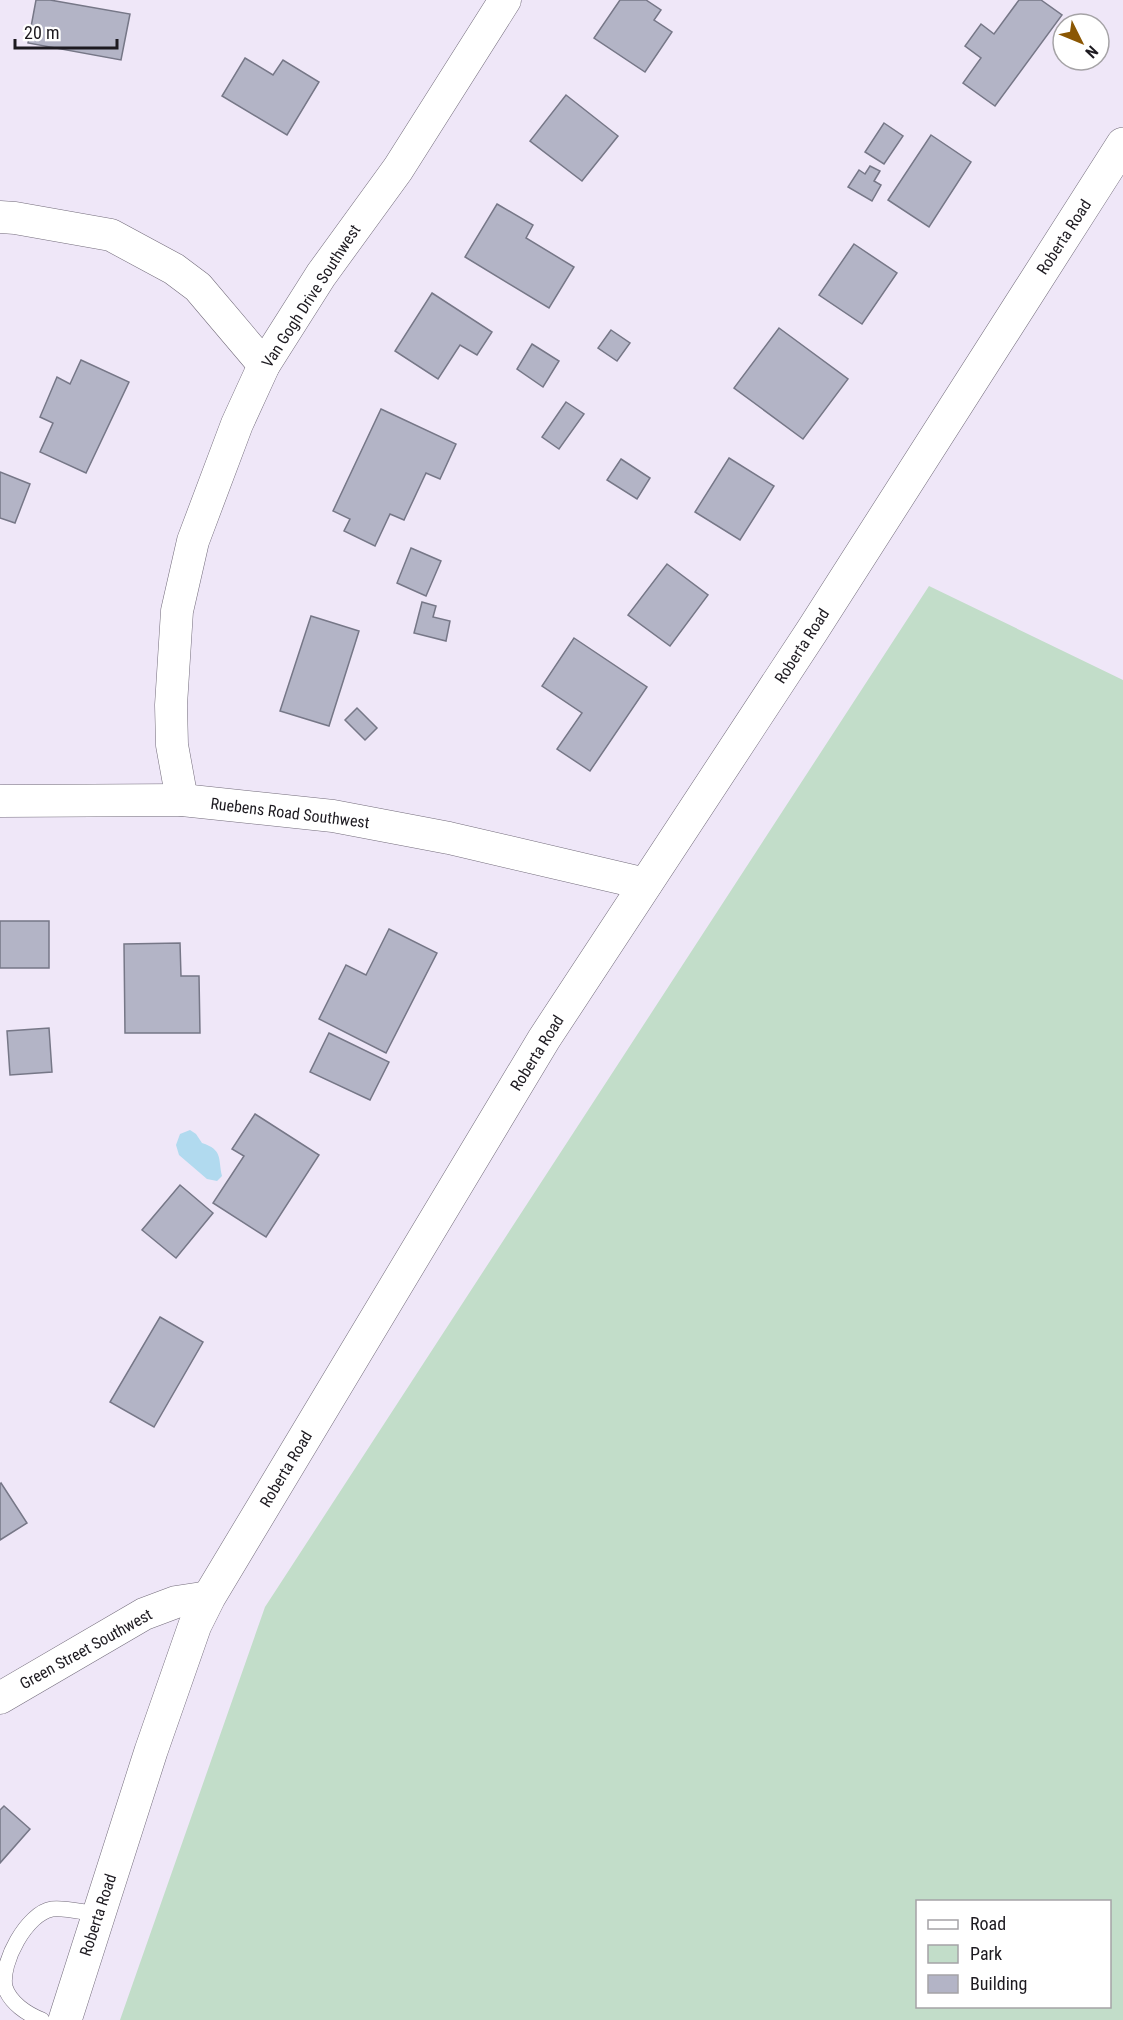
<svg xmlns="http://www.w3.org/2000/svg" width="1123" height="2020" font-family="'Roboto Condensed',sans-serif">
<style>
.green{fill:#c2ddc9;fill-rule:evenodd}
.water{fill:#b1daef}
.building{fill:#b3b4c6;stroke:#767787;stroke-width:1.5}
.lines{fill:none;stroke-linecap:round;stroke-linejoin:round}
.service-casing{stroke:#736c7b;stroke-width:16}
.minor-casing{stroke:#736c7b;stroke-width:33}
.tertiary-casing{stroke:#736c7b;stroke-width:34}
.service{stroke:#fff;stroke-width:15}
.minor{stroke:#fff;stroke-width:32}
.tertiary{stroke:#fff;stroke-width:33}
.labels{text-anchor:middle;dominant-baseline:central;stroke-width:5;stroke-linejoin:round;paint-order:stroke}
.street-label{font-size:16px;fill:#1d1a20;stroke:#fff}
</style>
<rect width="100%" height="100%" fill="#efe7f8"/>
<path class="green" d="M929 586 1123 680V2020H120L265 1607ZM918 1902H1110V2006H918Z"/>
<path class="water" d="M190 1130 196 1134 202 1143C223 1150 218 1158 222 1176L217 1181 207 1179 179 1155 176 1145 180 1134Z"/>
<g class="building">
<path d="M36 0H50L130 14 121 60 28 43Z"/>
<path d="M620 0H646L661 10 654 20 672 32 645 72 594 38Z"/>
<path d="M1019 0H1041L1062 15 995 106 963 83 981 58 965 46 981 24 994 34Z"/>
<path d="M245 58 273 75 283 60 319 82 287 135 222 96Z"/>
<path d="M566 95 618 136 582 181 530 141Z"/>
<path d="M884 123 903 136 884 164 865 152Z"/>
<path d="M931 135 971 162 929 227 888 200Z"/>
<path d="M870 166 880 171 874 181 881 185 872 201 848 187 859 170 865 174Z"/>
<path d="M497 204 533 225 526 238 574 267 549 308 465 257Z"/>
<path d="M854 244 897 273 862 324 819 295Z"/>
<path d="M432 293 492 332 477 355 460 345 438 379 395 351Z"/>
<path d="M779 328 848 379 803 439 734 388Z"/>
<path d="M611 330 630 343 617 361 598 348Z"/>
<path d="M532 344 559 361 543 387 517 369Z"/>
<path d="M81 360 129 382 86 473 40 452 53 423 40 417 57 377 70 384Z"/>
<path d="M566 402 584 414 559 449 542 437Z"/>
<path d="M381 409 456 444 440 479 426 473 404 520 390 514 375 546 344 531 350 519 333 511Z"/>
<path d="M729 458 774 486 740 540 695 512Z"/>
<path d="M621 459 650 478 637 499 607 480Z"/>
<path d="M0 472 30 484 15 523 0 518Z"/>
<path d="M411 548 441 561 426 596 397 583Z"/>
<path d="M667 564 708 595 670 646 628 615Z"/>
<path d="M422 602 436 606 433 617 450 621 446 641 414 633Z"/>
<path d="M311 616 359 631 329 726 280 711Z"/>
<path d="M574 638 647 687 590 771 557 749 582 713 542 686Z"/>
<path d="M357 708 377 728 365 740 345 720Z"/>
<rect x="0" y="921" width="49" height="47"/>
<path d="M389 929 437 953 386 1053 319 1019 346 965 366 975Z"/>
<path d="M180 943 181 976H199L200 1033H125L124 944Z"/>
<path d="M49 1028 52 1072 10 1075 7 1031Z"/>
<path d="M329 1033 389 1062 370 1100 310 1072Z"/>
<path d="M255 1114 319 1155 266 1237 213 1203 244 1156 232 1149Z"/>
<path d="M180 1185 213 1213 176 1258 142 1230Z"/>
<path d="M160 1317 203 1342 154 1427 110 1402Z"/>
<path d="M1 1483 27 1523 0 1540V1484Z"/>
<path d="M4 1806 30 1829 0 1863V1810Z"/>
</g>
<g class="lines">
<g class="service-casing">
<path id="service" d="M42 2020C27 2014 10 2003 5 1987 0 1963 27 1913 52 1909 64 1907 86 1913 98 1914"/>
</g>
<g class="minor-casing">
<g id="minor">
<path d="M0 217 15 218 111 235 174 269 198 287 264 365"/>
<path d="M182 800 172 745 171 705 177 611 193 541 237 424 264 365 321 275 398 169 505 0"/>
<path d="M0 801 182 800 333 816 449 838 646 884"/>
<path d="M0 1698 144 1614 176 1602 209 1597"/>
</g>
</g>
<g class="tertiary-casing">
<path id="tertiary" d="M65 2020 151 1751 195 1625 209 1597 544 1039 812 631 1123 144"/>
</g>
<use href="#service" class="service"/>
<use href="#minor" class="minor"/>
<use href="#tertiary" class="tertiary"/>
</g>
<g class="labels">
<g class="street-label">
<text transform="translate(1064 237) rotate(-57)">Roberta Road</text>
<text transform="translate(311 296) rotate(-57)">Van Gogh Drive Southwest</text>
<text transform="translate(802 646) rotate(-57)">Roberta Road</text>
<text transform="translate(290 813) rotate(7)">Ruebens Road Southwest</text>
<text transform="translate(537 1053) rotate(-58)">Roberta Road</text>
<text transform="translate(286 1469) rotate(-59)">Roberta Road</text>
<text transform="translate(86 1649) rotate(-29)">Green Street Southwest</text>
<text transform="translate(98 1915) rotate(-72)">Roberta Road</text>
</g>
</g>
<rect x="916" y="1900" width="195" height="108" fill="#ffffff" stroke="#a5a3a6" stroke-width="1.5"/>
<rect x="928" y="1920" width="30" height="9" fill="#ffffff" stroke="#a5a3a6" stroke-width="1.5"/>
<text x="970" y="1930" font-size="18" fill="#1d1a20">Road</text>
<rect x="928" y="1945" width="30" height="18" fill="#c2ddc9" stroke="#a5a3a6" stroke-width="1.5"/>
<text x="970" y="1960" font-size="18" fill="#1d1a20">Park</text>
<rect x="928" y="1975" width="30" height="18" fill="#b3b4c6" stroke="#a5a3a6" stroke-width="1.5"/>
<text x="970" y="1990" font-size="18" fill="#1d1a20">Building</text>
<g transform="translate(1081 42) rotate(133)"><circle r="28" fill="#ffffff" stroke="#a5a3a6" stroke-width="1.5"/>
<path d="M0-4.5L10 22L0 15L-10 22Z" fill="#8b5703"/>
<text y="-9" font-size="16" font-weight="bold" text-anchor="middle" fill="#1d1a20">N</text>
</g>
<path d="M15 39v9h102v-9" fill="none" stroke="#1d1a20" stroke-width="3"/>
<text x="24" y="39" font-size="18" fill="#1d1a20" stroke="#ffffff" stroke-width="4.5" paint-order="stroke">20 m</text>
</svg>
